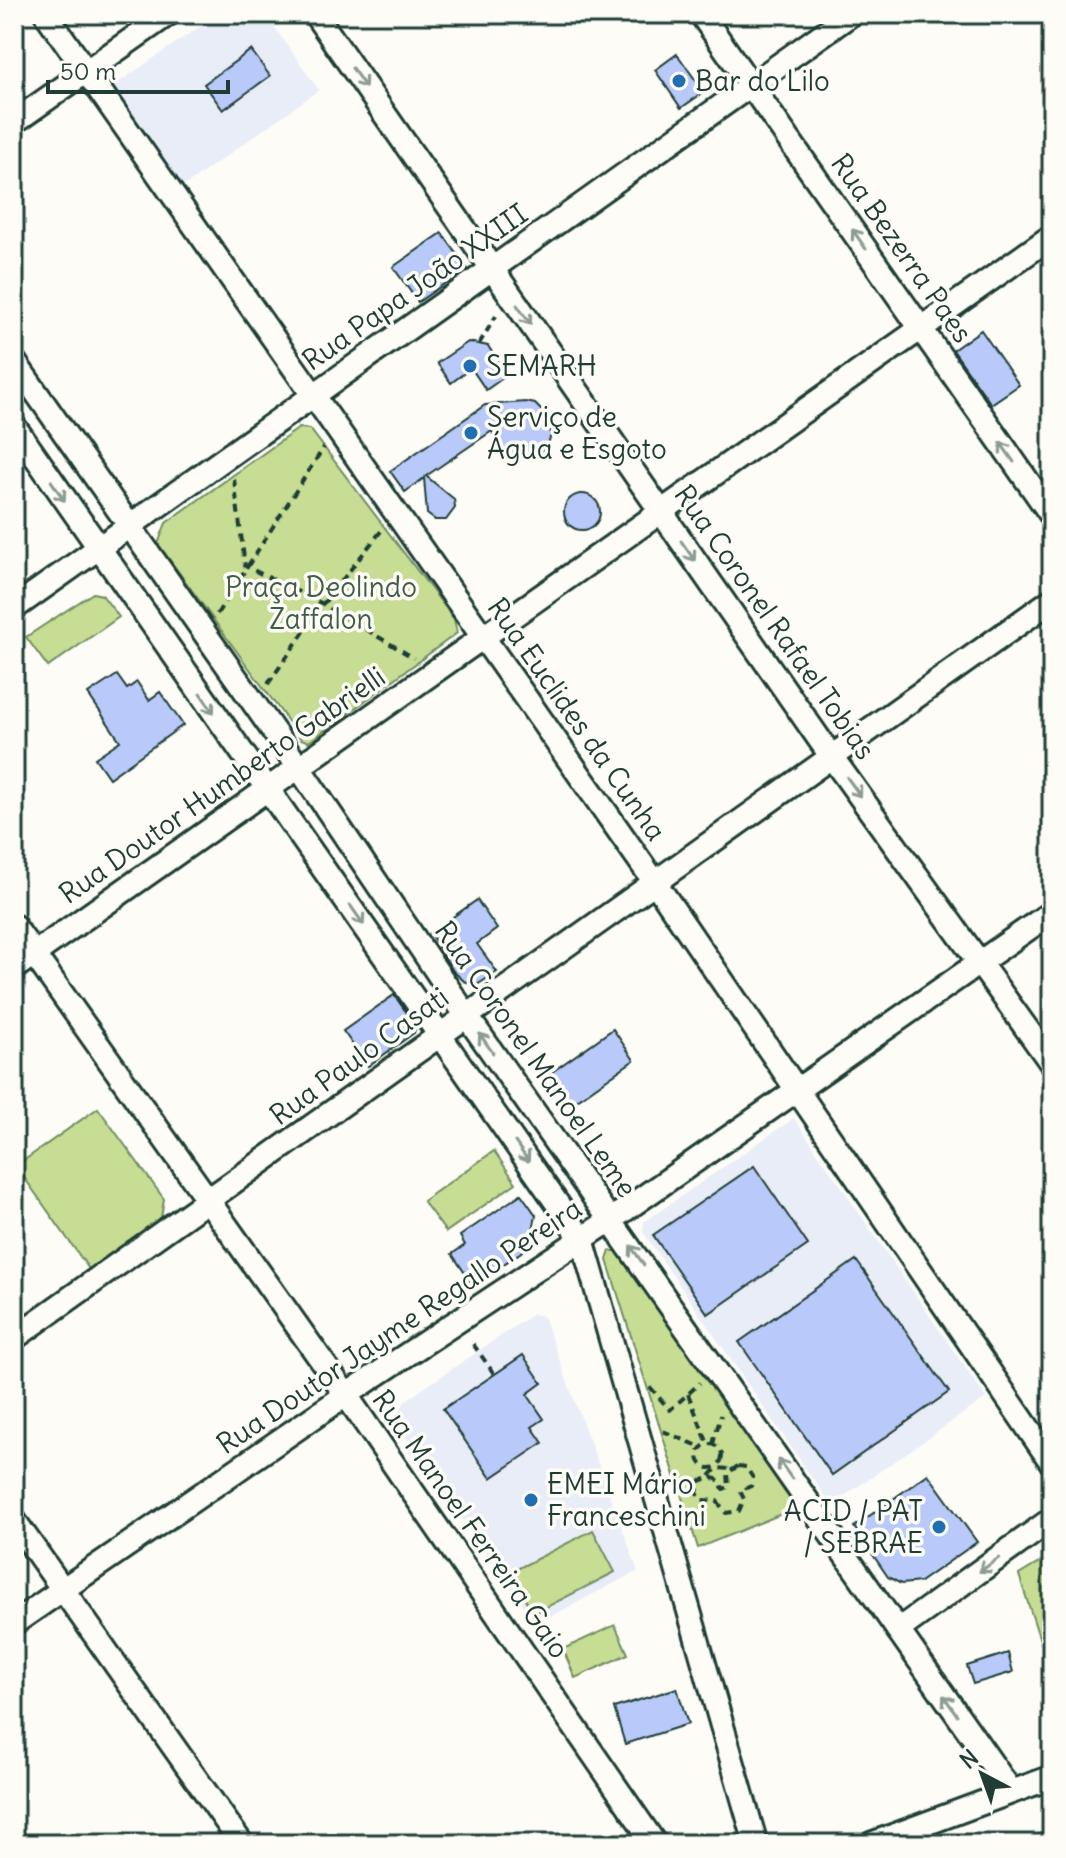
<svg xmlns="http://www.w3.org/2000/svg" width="1066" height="1858" font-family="Delius,sans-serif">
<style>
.built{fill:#e9edf8}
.green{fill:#c6dd93;stroke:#728d64;stroke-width:2}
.building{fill:#b9cafa;stroke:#1f3d34;stroke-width:2}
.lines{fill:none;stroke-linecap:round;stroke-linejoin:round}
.street-casing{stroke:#1f3d34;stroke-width:28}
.path{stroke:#1f3d34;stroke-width:4;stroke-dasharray:8 6;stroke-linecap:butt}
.street{stroke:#fdfcf7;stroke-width:22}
.oneway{stroke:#8e9c96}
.poi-dot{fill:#1f6fb2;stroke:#fdfcf7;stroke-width:3}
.labels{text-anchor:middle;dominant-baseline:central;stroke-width:7;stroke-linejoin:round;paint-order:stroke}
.poi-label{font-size:28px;fill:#1f3d34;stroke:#fdfcf7;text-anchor:start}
.street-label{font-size:28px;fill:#1f3d34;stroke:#fdfcf7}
.park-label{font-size:28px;fill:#405d47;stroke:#fdfcf7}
</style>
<rect width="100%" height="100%" fill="#fdfcf7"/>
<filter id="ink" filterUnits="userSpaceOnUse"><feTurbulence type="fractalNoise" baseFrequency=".0125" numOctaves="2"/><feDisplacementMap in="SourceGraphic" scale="16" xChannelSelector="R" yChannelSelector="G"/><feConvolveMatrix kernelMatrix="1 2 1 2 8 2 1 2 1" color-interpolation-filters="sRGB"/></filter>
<g filter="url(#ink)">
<g class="built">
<path d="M218 14H265L319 90 176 192 109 89Z"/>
<path d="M794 1118 986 1398 831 1505 643 1232 644 1222Z"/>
<path d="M533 1314 543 1316 638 1571 536 1624 400 1429 397 1416 405 1401Z"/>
</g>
<g class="green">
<path d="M299 428 310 429 454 619 457 633 309 742 301 739 158 544 166 523Z"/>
<path d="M93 593 102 595 119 617 48 667 26 637Z"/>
<path d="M98 1108 164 1199 161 1218 89 1269 16 1166Z"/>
<path d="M494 1151 516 1183 446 1232 423 1201Z"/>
<path d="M610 1251H616L624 1258 796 1508 698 1548 607 1260Z"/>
<path d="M593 1530 615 1572 533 1614 511 1572Z"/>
<path d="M1052 1555V1660L1047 1662 1019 1575Z"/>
<path d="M615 1625 628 1654 575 1678 563 1649Z"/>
</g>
<g class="building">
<path d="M251 50 270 76 223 110 204 84Z"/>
<path d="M677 54 704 92 681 108 655 70Z"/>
<path d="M442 233 467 268 418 302 393 267Z"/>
<path d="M981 330 1019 385 991 404 953 350Z"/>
<path d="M468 342 488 346 507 375 486 390 471 368 451 383 437 363Z"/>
<path d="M526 402 535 404 548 417 551 435 548 444 535 457 516 459 499 448 492 431 426 476 454 499 455 508 446 520H435L427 514 424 478 405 492 390 471 485 405Z"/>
<circle cx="582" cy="512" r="18"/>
<path d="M117 675 127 689 137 682 149 700 160 692 183 725 109 778 95 758 120 741 88 694Z"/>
<path d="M477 900 497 929 477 944 497 972 477 985 464 981 453 971 430 933Z"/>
<path d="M394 995 416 1026 414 1033 368 1066 343 1031Z"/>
<path d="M613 1029 634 1060 570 1105 549 1074Z"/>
<path d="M754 1166 808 1245 708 1314 653 1235Z"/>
<path d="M521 1194 536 1215 530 1246 473 1285 452 1254 465 1245 460 1236Z"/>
<path d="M856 1260 949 1392 832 1475 739 1342Z"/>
<path d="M523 1355 542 1383 527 1394 544 1419 532 1427 543 1443 491 1478 443 1409Z"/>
<path d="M928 1474 977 1542 920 1582 901 1584 888 1577 854 1527Z"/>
<path d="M1008 1653 1013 1672 973 1684 967 1666Z"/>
<path d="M677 1688 688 1724 625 1744 614 1708Z"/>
</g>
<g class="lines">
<g class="street-casing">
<g id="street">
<path d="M46 14 654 881 1052 1463"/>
<path d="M315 14 831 756 1052 1064"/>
<path d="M701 14 1052 516"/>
<path d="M14 122 168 14"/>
<path d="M14 361 300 769 466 1015 1011 1791"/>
<path d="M14 426 582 1239 756 1844"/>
<path d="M14 608 851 14"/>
<path d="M14 926 346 1395 655 1844"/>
<path d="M14 968 1052 236"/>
<path d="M14 1338 1052 600"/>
<path d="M14 1520 242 1844"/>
<path d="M14 1623 346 1395 612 1219 1052 912"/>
<path d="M898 1630 1052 1519"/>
<path d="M871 1844 1052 1777"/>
</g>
</g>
<g class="path">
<path d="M479 344 496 316"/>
<path d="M234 479 245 566 323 604 414 658"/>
<path d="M217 614 324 447"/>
<path d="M268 684 323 604 382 530"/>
<path d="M473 1344 495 1375"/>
<path d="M650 1387 670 1410 700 1383"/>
<path d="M688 1394 708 1444"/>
<path d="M663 1431 701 1447"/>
<path d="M713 1444 721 1415"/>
<circle cx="710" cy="1456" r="12"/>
<path d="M738 1466 746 1467 753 1478 751 1486 740 1491 744 1499 739 1511 726 1513 717 1501 702 1500 697 1493 700 1481 712 1477 720 1481 723 1489 729 1487 728 1473Z"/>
<path d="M710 1476 717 1468 730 1469"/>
</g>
<use href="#street" class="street"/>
</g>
<defs><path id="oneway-shaft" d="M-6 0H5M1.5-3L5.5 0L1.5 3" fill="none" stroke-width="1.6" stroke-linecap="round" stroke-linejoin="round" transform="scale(2)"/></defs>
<g class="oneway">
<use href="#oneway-shaft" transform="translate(359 78) rotate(55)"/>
<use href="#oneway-shaft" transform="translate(859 239) rotate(-125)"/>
<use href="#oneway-shaft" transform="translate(524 315) rotate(55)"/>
<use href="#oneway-shaft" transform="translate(1007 452) rotate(-125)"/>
<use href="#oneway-shaft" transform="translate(58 491) rotate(56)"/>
<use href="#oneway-shaft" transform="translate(688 551) rotate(55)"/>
<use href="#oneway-shaft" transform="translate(207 703) rotate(55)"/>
<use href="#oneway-shaft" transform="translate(854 787) rotate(54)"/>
<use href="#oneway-shaft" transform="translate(357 915) rotate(55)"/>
<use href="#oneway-shaft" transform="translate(486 1043) rotate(-125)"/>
<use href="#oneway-shaft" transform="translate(522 1152) rotate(55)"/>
<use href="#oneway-shaft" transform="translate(637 1255) rotate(-125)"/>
<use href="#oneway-shaft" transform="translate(785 1469) rotate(-125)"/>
<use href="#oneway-shaft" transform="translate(989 1565) rotate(144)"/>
<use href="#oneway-shaft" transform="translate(950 1705) rotate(-125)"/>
</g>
</g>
<g class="poi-dot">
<circle cx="679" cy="81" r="8"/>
<circle cx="470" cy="366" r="8"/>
<circle cx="471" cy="433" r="8"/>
<circle cx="531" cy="1500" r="8"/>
<circle cx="939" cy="1527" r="8"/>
</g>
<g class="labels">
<g class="poi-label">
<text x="695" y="81">Bar do Lilo</text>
<text x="486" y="366">SEMARH</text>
<text x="487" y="417">Serviço de<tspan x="487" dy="32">Água e Esgoto</tspan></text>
<text x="547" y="1484">EMEI Mário<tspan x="547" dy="32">Franceschini</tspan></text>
<text x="923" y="1511" text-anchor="end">ACID / PAT<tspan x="923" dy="32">/ SEBRAE</tspan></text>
</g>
<g class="street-label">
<text transform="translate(902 248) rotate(55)">Rua Bezerra Paes</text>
<text transform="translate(415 287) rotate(-35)">Rua Papa João XXIII</text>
<text transform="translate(775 622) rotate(55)">Rua Coronel Rafael Tobias</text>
<text transform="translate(577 719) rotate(55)">Rua Euclides da Cunha</text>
<text transform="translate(222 785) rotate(-35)">Rua Doutor Humberto Gabrielli</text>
<text transform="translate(359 1056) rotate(-36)">Rua Paulo Casati</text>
<text transform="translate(536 1059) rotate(55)">Rua Coronel Manoel Leme</text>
<text transform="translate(399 1326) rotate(-34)">Rua Doutor Jayme Regallo Pereira</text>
<text transform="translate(471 1524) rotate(55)">Rua Manoel Ferreira Gaio</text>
</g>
<g class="park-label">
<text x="321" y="587">Praça Deolindo<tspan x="321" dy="32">Zaffalon</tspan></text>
</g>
</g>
<rect width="1066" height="1858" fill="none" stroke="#fdfcf7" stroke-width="48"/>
<rect x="24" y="24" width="1018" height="1810" fill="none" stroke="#1f3d34" stroke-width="3" filter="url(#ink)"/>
<g transform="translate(982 1774) rotate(319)" stroke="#fdfcf7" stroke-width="6" paint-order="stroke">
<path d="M0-6L14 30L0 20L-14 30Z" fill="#1f3d34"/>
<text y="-12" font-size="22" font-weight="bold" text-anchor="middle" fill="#1f3d34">N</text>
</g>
<path d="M48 80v12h180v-12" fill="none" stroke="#1f3d34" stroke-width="4"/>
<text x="60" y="80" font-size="24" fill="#1f3d34" stroke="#fdfcf7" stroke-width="6" paint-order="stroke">50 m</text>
</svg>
